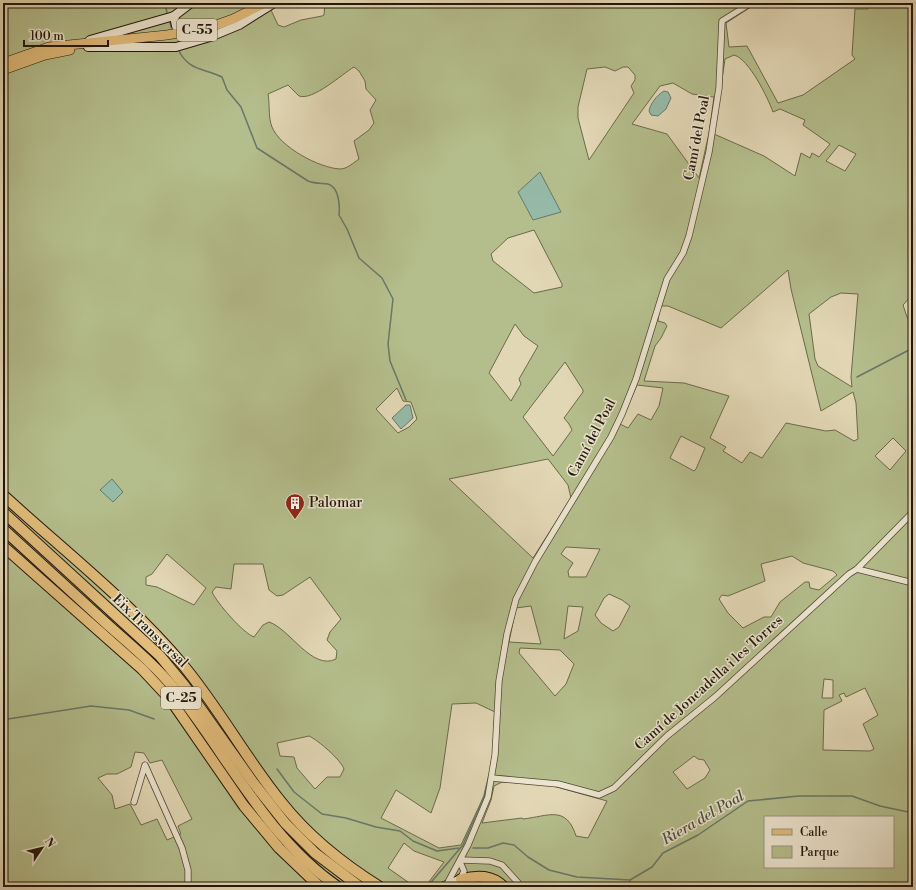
<svg xmlns="http://www.w3.org/2000/svg" width="916" height="890" font-family="'Libre Bodoni',serif">
<style>
.green{fill:#b4be8c;stroke:#6a6a4b;fill-rule:evenodd}
.water{fill:#96baa8;stroke:#677869}
.lines{fill:none;stroke-linecap:round;stroke-linejoin:round}
.stream{stroke:#677869;stroke-width:1.5}
.street-casing{stroke:#514635;stroke-width:7}
.secondary-casing{stroke:#21160a;stroke-width:10}
.primary-casing{stroke:#21160a;stroke-width:10}
.highway-casing{stroke:#21160a;stroke-width:12}
.street{stroke:#ece5cf;stroke-width:5.5}
.secondary{stroke:#ece5cf;stroke-width:8}
.primary{stroke:#e1bc7a;stroke-width:9}
.highway{stroke:#e1bc7a;stroke-width:10}
.labels{text-anchor:middle;dominant-baseline:central;stroke-width:3;stroke-linejoin:round;paint-order:stroke}
.shield{fill:#ece5cf;stroke:#5e5445;stroke-width:1}
.shield-label{font-size:13px;font-weight:bold;fill:#21160a}
.street-label{font-size:14px;fill:#21160a;stroke:#ece5cf}
.poi-label{font-size:14px;fill:#21160a;stroke:#ece5cf;text-anchor:start}
.water-label{font-size:15px;font-style:italic;fill:#4a4f41;stroke:#ece5cf}
</style>
<rect width="100%" height="100%" fill="#e2d7b5"/>
<filter id="stains"><feTurbulence type="fractalNoise" baseFrequency=".005" numOctaves="4"/><feColorMatrix values="0 0 0 0 .2 0 0 0 0 .09 0 0 0 0 .02 0 0 0 .5 -.17"/></filter>
<radialGradient id="worn" r=".72"><stop offset=".6" stop-color="#630" stop-opacity="0"/><stop offset="1" stop-color="#630" stop-opacity=".3"/></radialGradient>
<path class="green" d="M16 3H280L271 10 278 25 284 27 301 20 322 16 324 15 325 3H757L726 23 729 47 747 46 778 103 803 95 855 59 852 55 855 9H868L864 3H913V232H911L913 236V294L903 305 907 317 913 326V887H739L736 884 731 887H425L444 862 414 851 404 843 388 868 415 887H274L270 882 264 887H3V10ZM734 55C749 59 768 98 773 112L780 109 805 120 803 125 830 144 819 157 812 153 810 158 801 153 795 176 764 156 714 134 725 59ZM354 67 359 71 365 81 366 89 376 100 370 110 374 123 369 130 354 141 359 159C353 163 347 169 340 169 319 168 280 147 272 127 268 117 270 105 268 94L288 85 299 96C313 101 342 74 354 67ZM605 67 615 71 623 67H628L635 75V80L631 86 634 93 589 160 578 118V107L587 69ZM673 83 692 94 714 97 709 133 699 178 667 134 632 124 660 86ZM839 145 856 154 845 171 826 161ZM534 230 562 284V287L534 293 493 261 491 254 508 238ZM788 270 791 289 821 411 853 392 856 403 858 439 854 441 835 430 826 431 786 423 762 458 750 452 742 463 723 451 726 447 710 438 729 396 684 383 644 381 655 346 661 338 667 326 665 323 658 321 660 306H668L721 328ZM841 293 858 294 851 377 852 387 818 366 815 359 809 314 831 297ZM515 324 524 336 538 346 519 379 521 384 511 401 489 373ZM565 362 583 390V392L564 418 569 424 572 430 553 456 523 417ZM637 385 663 388 659 406 651 420 638 414 628 428 620 424ZM397 388 403 401 411 402 417 419 409 427 398 433 376 409ZM681 436 705 448 696 469 694 471 670 458ZM893 438 906 451 890 470 875 456ZM548 459 568 485 571 498 533 558 449 479ZM566 547 600 549 586 577H569L568 571 573 563 561 554ZM167 554 206 588 194 605 157 587 146 585V577L152 574ZM792 556 803 563 833 571 837 575 819 590 810 588 809 582H805L780 602 771 617H764L743 628 728 613 719 599 722 595 728 596 765 581 761 564ZM234 564H263L269 590 277 596 283 595 310 577 341 619 330 632 327 640 337 651 336 659C312 671 290 629 269 622L263 625 254 637C243 633 217 603 212 592L216 587 231 589ZM609 594 622 600 630 606 619 627 613 631 601 623 595 615 604 598ZM531 606 541 644 509 642 516 608ZM568 606 583 607 578 631 564 639ZM520 648 560 650 574 664 566 684 555 696 519 653ZM824 679 833 680V698H822ZM865 688 878 715 863 724 874 749 870 751 823 750 824 710 842 701 839 695 844 693 846 697ZM476 703 495 712 492 765 484 796 461 845 439 848 381 818 396 790 431 813 440 788 452 704ZM309 736C318 740 341 760 344 769L340 777H327L315 789 297 768 294 757 280 756 277 743ZM135 752 144 753 150 763 162 760 192 819 178 826 181 834 167 840 157 819 141 825 130 804 115 809 112 795 98 778 107 774H117L131 767ZM694 756 698 759 704 760 710 770 705 778 687 789 673 772ZM502 782 546 784 607 801 588 838 576 836C566 805 549 816 523 819L522 818 482 823 491 800 494 786ZM765 817H893V867H765Z"/>
<g class="water">
<path d="M664 91 668 92 671 98 666 109 658 116 651 115 649 111C650 104 657 95 664 91Z"/>
<path d="M540 172 561 212 533 220 518 192Z"/>
<path d="M406 405H410L413 418 401 429 392 418Z"/>
<path d="M112 479 123 492 113 502 100 490Z"/>
</g>
<g class="lines">
<g class="stream">
<path d="M165 3 167 13"/>
<path d="M170 22 171 27"/>
<path d="M178 49C188 71 204 68 222 77L227 90 241 107 257 148 308 181C316 184 322 183 328 184 339 187 340 206 339 215L347 229 359 258 382 278 393 299 388 344 390 361 406 400"/>
<path d="M857 377 909 350H913"/>
<path d="M3 716 8 719 91 706 129 710 154 719"/>
<path d="M277 769 294 792 322 814 346 818 376 827 400 831 413 841 437 851 459 848"/>
<path d="M473 848H488L503 843 514 845 528 857 549 870 577 877 630 880 652 867 663 853 698 835 748 801 799 796H852L880 806 913 813"/>
<path d="M630 881 631 887"/>
<path d="M427 887 463 845 484 796 489 775"/>
</g>
<g class="street-casing">
<g id="street">
<path d="M857 569 913 583"/>
<path d="M492 778 558 784 599 795 614 788 667 736 715 697 849 574 857 569 913 512"/>
<path d="M134 802 145 765 182 848 188 870V887"/>
<path d="M461 860 490 861 502 865 522 887"/>
<path d="M460 862 464 871 460 880"/>
<path d="M447 884 468 845 488 797 495 755 499 681 507 634 516 599 535 562 611 437 622 414 636 379 667 279 683 253 689 236 709 152 719 88 722 21 751 3"/>
</g>
</g>
<g class="secondary-casing">
<g id="secondary">
<path d="M174 16 176 26"/>
<path d="M90 40 174 16 191 3"/>
<path d="M88 47H176L210 37 239 25 274 3"/>
<path d="M442 887 461 879"/>
</g>
</g>
<g class="primary-casing">
<g id="primary">
<path d="M3 63 49 47 167 35 208 28 233 19 265 3"/>
<path d="M3 70 45 55 70 50"/>
</g>
</g>
<g class="highway-casing">
<g id="highway">
<path d="M3 495C63 550 130 602 183 665 219 708 246 759 282 803 309 837 343 864 380 887"/>
<path d="M3 512 160 656 184 685 252 781 285 823 315 853 360 887"/>
<path d="M3 529C38 561 73 593 108 625 132 646 157 667 177 692 229 758 267 838 338 887"/>
<path d="M3 546 142 669 170 699 244 806 279 848 320 887"/>
<path d="M461 879C478 875 492 875 504 887"/>
</g>
</g>
<use href="#street" class="street"/>
<use href="#secondary" class="secondary"/>
<use href="#primary" class="primary"/>
<use href="#highway" class="highway"/>
</g>
<defs>
<g id="building-pin" transform="scale(1)"><path d="M0 17L-7.5 6A9.5 9.5 0 1 1 7.5 6Z" fill="#8f2418" stroke="#ece5cf"/><path d="M-4-6H4V6H1V3H-1V6H-4ZM-2.5-4.3h1.7v1.8h-1.7ZM.8-4.3h1.7v1.8H.8ZM-2.5-1h1.7V.8h-1.7ZM.8-1h1.7V.8H.8Z" fill="#fff"/></g>
</defs>
<g fill-rule="evenodd">
<use href="#building-pin" x="295" y="503"/>
</g>
<g class="labels">
<g class="shield">
<rect x="177" y="19" width="40" height="22" rx="3"/>
<rect x="161" y="687" width="40" height="22" rx="3"/>
</g>
<g class="shield-label">
<text x="197" y="30">C-55</text>
<text x="181" y="698">C-25</text>
</g>
<g class="street-label">
<text transform="translate(697 138) rotate(-79)">Camí del Poal</text>
<text transform="translate(592 438) rotate(-62)">Camí del Poal</text>
<text transform="translate(150 631) rotate(44)">Eix Transversal</text>
<text transform="translate(709 683) rotate(-42)">Camí de Joncadella i les Torres</text>
</g>
<g class="poi-label">
<text x="309" y="503">Palomar</text>
</g>
<g class="water-label">
<text transform="translate(703 818) rotate(-30)">Riera del Poal</text>
</g>
</g>
<rect width="916" height="890" fill="none" stroke="#e2d7b5" stroke-width="16"/>
<rect x="4" y="4" width="908" height="882" fill="none" stroke="#21160a" stroke-width="2"/>
<rect x="8" y="8" width="900" height="874" fill="none" stroke="#21160a"/>
<rect x="764" y="816" width="130" height="52" fill="#ece5cf" stroke="#9b9280"/>
<rect x="772" y="829" width="20" height="6" fill="#e1bc7a" stroke="#9b9280"/>
<text x="800" y="836" font-size="12" fill="#21160a">Calle</text>
<rect x="772" y="846" width="20" height="12" fill="#b4be8c" stroke="#9b9280"/>
<text x="800" y="856" font-size="12" fill="#21160a">Parque</text>
<g transform="translate(42 848) rotate(55)" stroke="#ece5cf" stroke-width="3" paint-order="stroke">
<path d="M0-3L7 15L0 10L-7 15Z" fill="#21160a"/>
<text y="-6" font-size="11" font-weight="bold" text-anchor="middle" fill="#21160a">N</text>
</g>
<path d="M24 40v6h84v-6" fill="none" stroke="#21160a" stroke-width="2"/>
<text x="30" y="40" font-size="12" fill="#21160a" stroke="#ece5cf" stroke-width="3" paint-order="stroke">100 m</text>
<rect width="100%" height="100%" filter="url(#stains)"/>
<rect width="100%" height="100%" fill="url(#worn)"/>
</svg>
